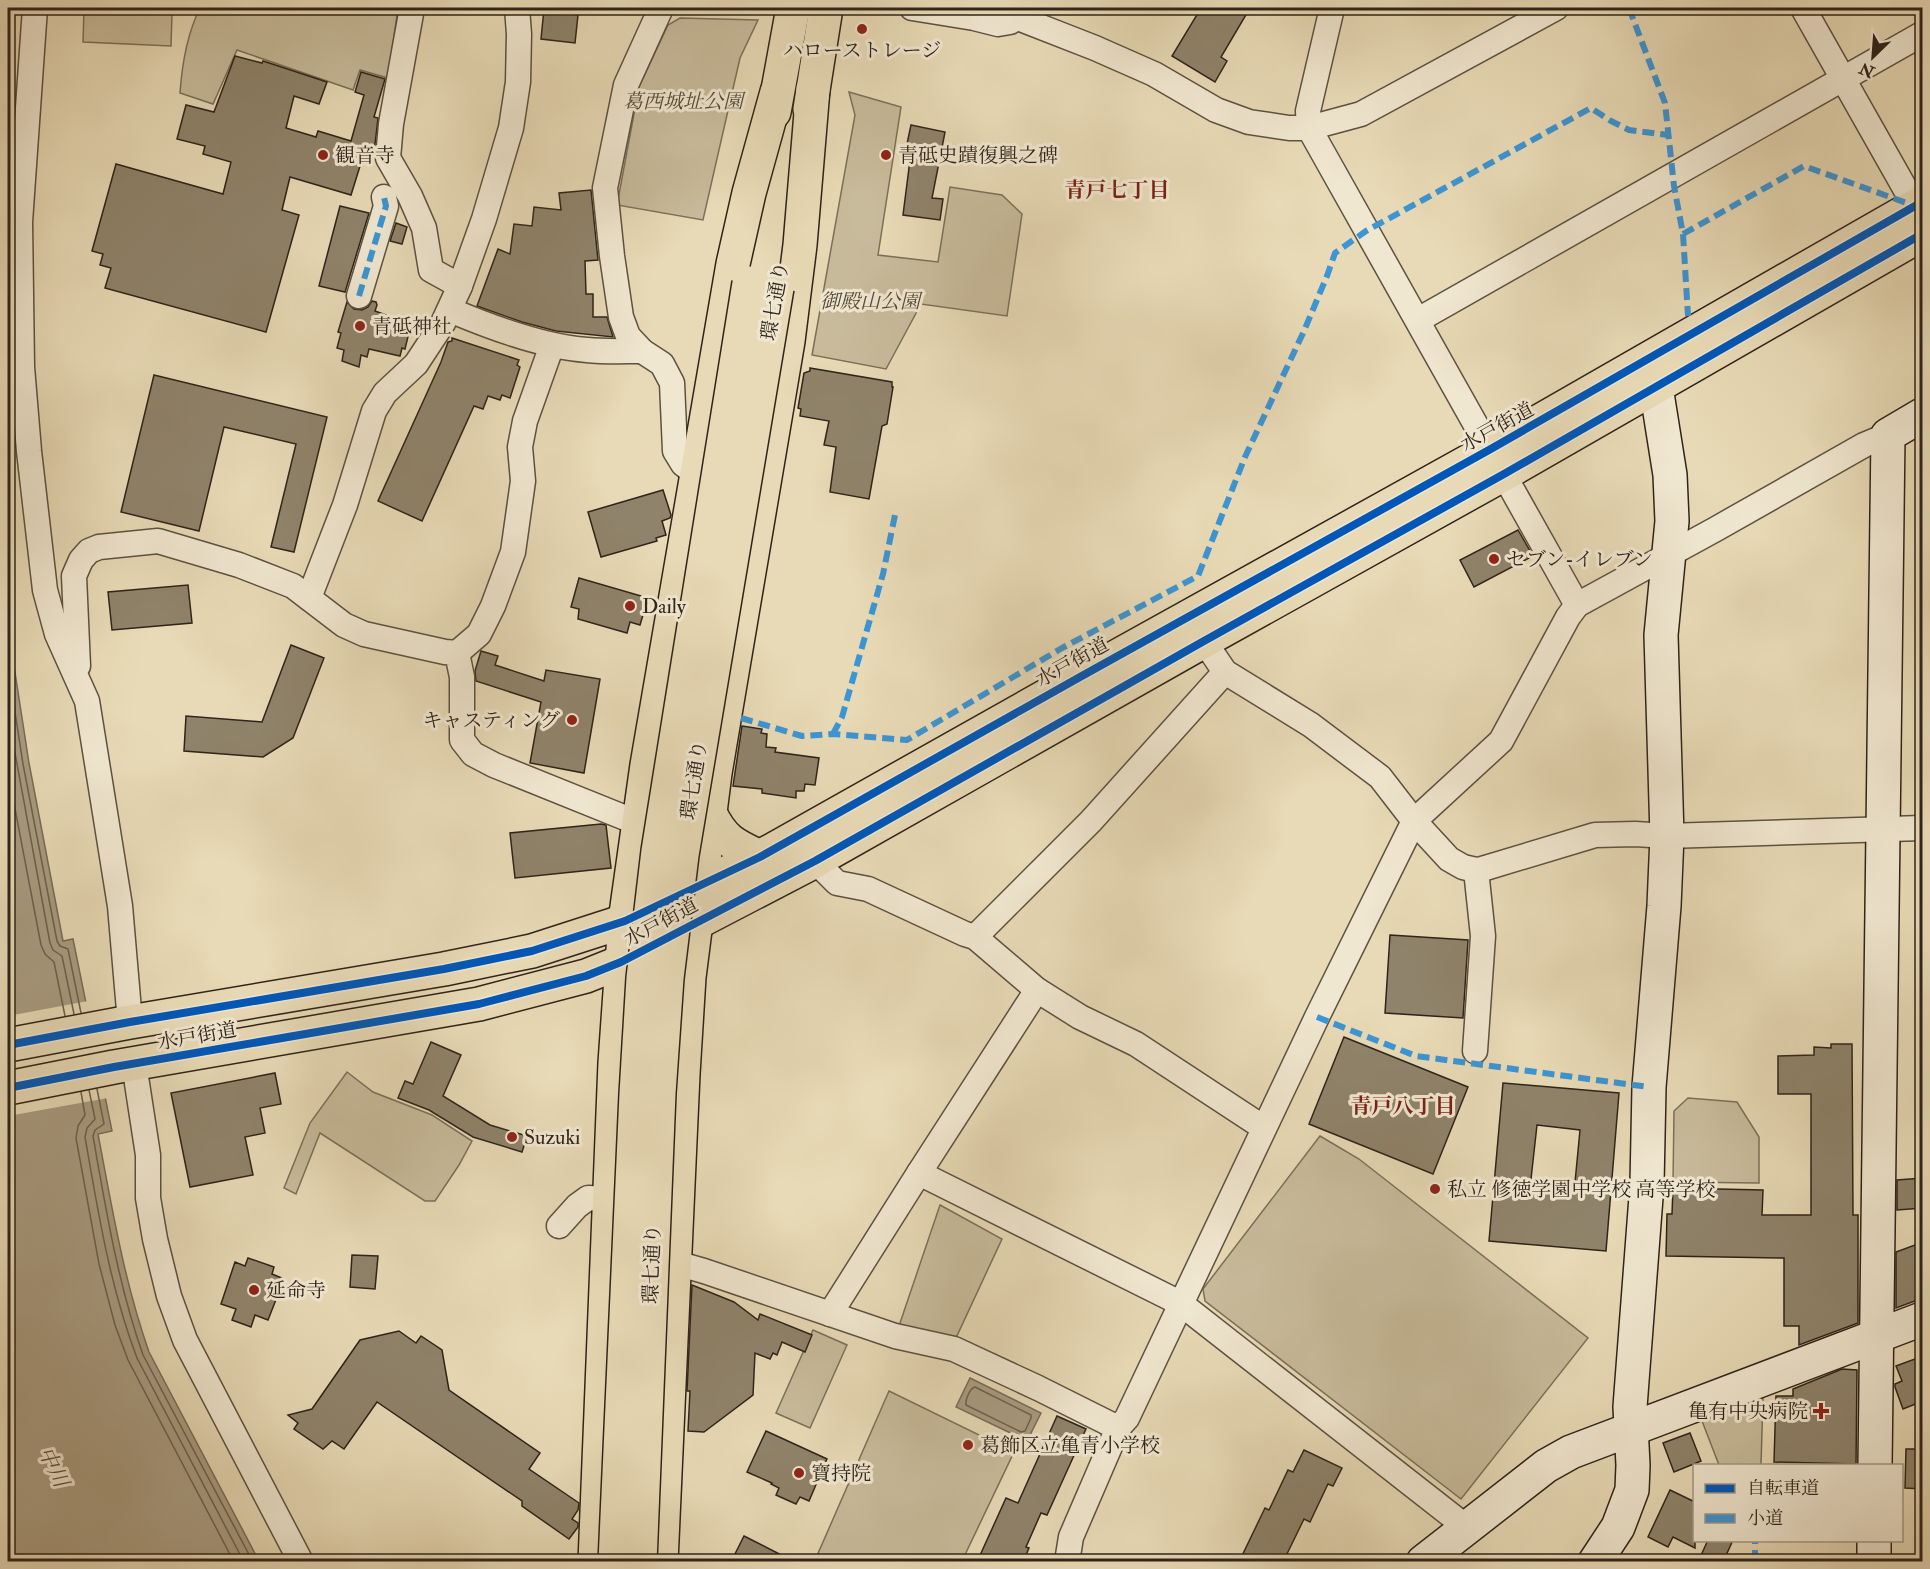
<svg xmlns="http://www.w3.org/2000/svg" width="1930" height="1569" font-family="'IM FELL Double Pica','Noto Serif JP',serif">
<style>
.green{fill:#c8bb9b;stroke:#7b705a;stroke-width:1.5}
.water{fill:#a99c81;stroke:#786c58;stroke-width:1.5}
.pier{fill:#e8dab6}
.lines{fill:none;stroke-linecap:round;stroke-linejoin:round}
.shore{stroke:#6c604e;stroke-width:1.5}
.building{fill:#8f836b;stroke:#2e241a;stroke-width:1.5;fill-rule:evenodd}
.street-casing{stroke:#5c5241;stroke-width:27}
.secondary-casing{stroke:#2e241a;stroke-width:36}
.primary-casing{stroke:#2e241a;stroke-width:36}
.highway-casing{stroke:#2e241a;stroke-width:36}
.street{stroke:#f0e7d0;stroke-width:24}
.secondary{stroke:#f0e7d0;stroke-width:33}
.primary{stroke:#e8dab6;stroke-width:33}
.highway{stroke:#e8dab6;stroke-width:33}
.primary-bridge-casing{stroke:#2e241a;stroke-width:36;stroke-linecap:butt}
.primary-bridge{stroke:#e8dab6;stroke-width:33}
.quiet{stroke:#3c95d4;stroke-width:6;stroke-dasharray:12 6;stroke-linecap:butt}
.cycleway-casing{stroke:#f0e7d0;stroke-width:11}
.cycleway{stroke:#0057b8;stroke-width:8}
.poi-dot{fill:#8f2418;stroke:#f0e7d0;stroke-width:2}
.labels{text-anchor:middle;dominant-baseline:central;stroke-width:6;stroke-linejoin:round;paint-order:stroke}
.poi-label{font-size:20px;fill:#2e241a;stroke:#f0e7d0;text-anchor:start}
.park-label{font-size:20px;font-style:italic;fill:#544a3a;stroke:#f0e7d0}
.street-label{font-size:20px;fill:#2e241a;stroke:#f0e7d0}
.neighbourhood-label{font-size:21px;font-weight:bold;fill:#7a1f14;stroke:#f0e7d0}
.water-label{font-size:21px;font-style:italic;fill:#594e3e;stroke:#f0e7d0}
</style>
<rect width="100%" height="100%" fill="#e8dab6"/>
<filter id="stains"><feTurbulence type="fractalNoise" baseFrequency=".00333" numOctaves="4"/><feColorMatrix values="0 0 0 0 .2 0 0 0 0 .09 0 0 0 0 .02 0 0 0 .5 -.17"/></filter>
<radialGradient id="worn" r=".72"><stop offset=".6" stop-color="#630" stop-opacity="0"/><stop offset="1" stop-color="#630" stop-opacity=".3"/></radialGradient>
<g class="green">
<path d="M200 8H398L388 78 360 70 353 90 237 50 213 104 180 93C182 64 187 34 200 8Z"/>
<path d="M84 9 172 14 171 46 83 42Z"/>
<path d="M680 18 758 20 740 58 703 220 617 205 639 87 668 25Z"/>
<path d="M849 92 901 107 878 255 938 262 950 187 1002 195 1022 214 1007 316 921 304 886 369 812 355 855 115Z"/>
<path d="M347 1072 373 1092 432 1115 472 1141 459 1165 435 1201H425L320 1133 296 1194 284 1188 310 1123Z"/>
<path d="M1688 1098 1737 1102 1759 1137V1183L1673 1182 1674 1111Z"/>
<path d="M1320 1136 1359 1159 1588 1338 1461 1499 1205 1301 1203 1289Z"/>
<path d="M940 1205 1002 1239 955 1340 899 1326Z"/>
<path d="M813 1330 847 1345 810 1428 776 1413Z"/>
<path d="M889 1391 1014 1452 962 1561 822 1562 816 1558Z"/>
<path d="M1763 1399 1761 1465H1719L1702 1421Z"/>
</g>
<g class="water">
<path d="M8 627 29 763 63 941 73 939 112 1131 98 1134C112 1208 124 1281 149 1352L259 1561H8Z"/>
<path d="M970 1378 1041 1413 1027 1441 956 1407Z"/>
</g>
<path class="pier" d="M88 1001 108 1098 8 1116V1016Z"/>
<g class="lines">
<g class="shore">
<path d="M8 666 23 764 57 941 60 946 68 949 81 1013"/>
<path d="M8 715 50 943 53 950 62 956 74 1014"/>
<path d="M8 772 41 945 45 954 54 962 65 1016"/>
<path d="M97 1089 104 1124 95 1130 93 1136C106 1210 118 1284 143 1355L253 1562"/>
<path d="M89 1090 95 1119 87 1128 85 1137C98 1212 110 1287 137 1358L244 1562"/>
<path d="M81 1092 85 1115 78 1126 76 1138 99 1264 115 1325 128 1360 234 1562"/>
<path d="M975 1387 1031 1415V1418L1025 1431 1021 1432 966 1405C965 1400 970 1388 975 1387Z"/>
</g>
</g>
<g class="building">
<path d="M1201 8H1250L1221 57 1227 61 1215 82 1172 56Z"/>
<path d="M544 9 572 12V14L578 15 575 43 541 39Z"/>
<path d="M235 56 262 63 263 61 327 82 319 104 294 96 286 128 316 137 318 131 351 141 364 95 355 92 361 72 385 79 374 117 378 118 374 153 365 150 351 195 290 177 282 210 299 215 266 332 105 288 111 268 100 265 103 254 92 251 116 164 223 194 231 162 203 154 205 146 177 139 186 105 214 112Z"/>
<path d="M911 125 945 132 932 198 943 199 940 220 903 215 910 160 904 158Z"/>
<path d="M591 190 598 260 585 261 586 294H593V317H607L613 337 556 331 522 322 477 306 498 249 510 254 514 224 532 226 534 207 561 210 559 193Z"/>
<path d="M340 206 369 213 345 292 319 286Z"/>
<path d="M396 223 407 227 402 244 390 241Z"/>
<path d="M372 301 376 302 377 305 375 311 411 324 405 349 402 348 400 356 369 349 367 357 361 355 359 367 342 361 344 350 337 348 341 333 338 332 347 302 354 309 362 310 368 307Z"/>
<path d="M452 338 519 360 517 365 520 367 510 398 502 395 500 400 488 396 483 409 474 406 422 521 378 501 441 362 448 342 452 341Z"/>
<path d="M810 368 892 382V387H893L887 424 882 426 869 499 830 492 836 447 824 445 829 421 800 416 801 409 798 408 804 373 810 371Z"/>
<path d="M154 375 327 417 294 552 271 547 296 444 224 427 199 531 121 512Z"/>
<path d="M663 490 671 515 670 518 662 521 666 535 656 538 657 541 601 557 588 512Z"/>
<path d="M1518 530 1533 556 1474 587 1460 560Z"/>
<path d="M579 578 648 598 640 625 630 622 627 633 578 619 579 609 571 607Z"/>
<path d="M188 585 192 623 112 630 108 592Z"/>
<path d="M291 645 324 658 293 738 263 757 184 751 186 716 262 722Z"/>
<path d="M481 651 498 656 495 665 544 681 546 670 600 679 584 773 530 763 541 702 476 681 475 671Z"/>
<path d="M742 726 762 729 761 733 767 734 766 747 776 748 775 752 819 758 815 785 805 784 804 791H796V798L762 793V789L733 786Z"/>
<path d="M601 824 606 825 611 868 515 878 510 833Z"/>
<path d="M1390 935 1468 940 1463 1018 1385 1013Z"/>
<path d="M1344 1037 1468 1087 1433 1174 1309 1124Z"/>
<path d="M431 1042 461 1055 443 1096 490 1125 527 1136 522 1152 473 1137 429 1110 398 1098 405 1081 413 1084Z"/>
<path d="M1831 1044H1852L1853 1215H1858V1323L1799 1345V1326H1784V1258L1666 1256 1667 1214H1672L1673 1188 1763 1190 1762 1215H1811V1094H1778V1056L1814 1055V1047L1831 1048Z"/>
<path d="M275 1073 281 1104 260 1108 265 1133 245 1137 253 1175 190 1187 171 1093Z"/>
<path d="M1503 1083 1619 1093 1606 1251 1489 1241ZM1537 1125 1580 1130 1574 1193 1530 1188Z"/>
<path d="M1923 1178V1208L1897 1210V1180Z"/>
<path d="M1923 1242V1298L1896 1308V1252Z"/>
<path d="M352 1255 378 1256 375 1289 350 1287Z"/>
<path d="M248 1258 274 1267 272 1274 284 1279 268 1320 255 1315 251 1327 232 1320 236 1309 221 1304 235 1262 245 1266Z"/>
<path d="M692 1285 734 1302 758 1320 760 1314 812 1335 805 1352 782 1342 777 1355 773 1353 770 1359 755 1353 753 1395 704 1432 688 1431 690 1391H687Z"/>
<path d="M399 1331 416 1343 421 1336 442 1350 449 1390 540 1453 529 1469 579 1503 578 1510 572 1519 578 1523V1527L569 1539 522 1506V1501L377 1402 344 1449 332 1441 323 1449 294 1429 298 1423 288 1415 312 1409 360 1340Z"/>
<path d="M1923 1356V1401L1903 1409 1895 1387V1384L1902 1381 1896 1366Z"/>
<path d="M1842 1369 1857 1370 1856 1464 1774 1462 1776 1396H1793V1389Z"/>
<path d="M1057 1416 1086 1429 1047 1515 1041 1513 1026 1547 1029 1548 1023 1562H977L1006 1498 1018 1503Z"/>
<path d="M766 1431 827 1459 809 1501 800 1497 796 1504 776 1495 779 1488 771 1484 772 1483 747 1472Z"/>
<path d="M1690 1433 1701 1461 1674 1472 1663 1443Z"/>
<path d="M1906 1449H1923V1489L1905 1488Z"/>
<path d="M1304 1450 1342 1468 1333 1486 1328 1484 1310 1522 1304 1519 1284 1560 1275 1555 1272 1562H1239L1265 1508 1269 1510 1288 1470 1293 1472Z"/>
<path d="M1670 1490 1695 1502V1548L1673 1537 1668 1547 1648 1537Z"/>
<path d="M744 1536 795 1562H731Z"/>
<path d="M1708 1540H1733L1723 1562H1698Z"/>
</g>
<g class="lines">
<g class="street-casing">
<g id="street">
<path d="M35 8 20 222 22 367 29 451 45 590 57 634 87 701 120 906 130 1022"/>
<path d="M412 8 391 124 388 158 410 196 424 228 431 270 460 286"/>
<path d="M661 8 626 85 605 188 612 256 621 317 628 336 642 351 662 364 672 383 675 451 683 464 696 474"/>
<path d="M912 8 974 18 998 24 1010 22 1018 8"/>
<path d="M1332 8 1308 111 1309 128 1577 605"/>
<path d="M1803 8 1915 206"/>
<path d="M1013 16 1095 48 1154 74 1216 110 1249 122 1289 128H1309L1361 114 1556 8"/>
<path d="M359 296 386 206 384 197"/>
<path d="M450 310C490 327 544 347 587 350 605 352 624 351 642 351"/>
<path d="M1418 320 1922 34"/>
<path d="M309 598 345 505 374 411 385 393 416 364 443 323 460 286 484 219 511 128 518 82 519 34 517 8"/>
<path d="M1204 641 1225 672 1311 725 1380 777 1414 821 1449 859 1463 867 1476 870 1482 869 1595 835 1635 834 1667 836 1922 828"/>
<path d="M457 653 479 634 493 606 513 552 523 481 520 447 525 421 552 345"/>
<path d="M78 666 74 576 81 560 89 551 99 547 158 541 239 565 293 586 344 625 364 634 445 652 457 653 462 677V740L473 754 494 765 638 823"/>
<path d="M815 861 837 883 868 889 965 934 975 937 1037 990 1080 1017 1136 1044 1264 1128"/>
<path d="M975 937 1091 821 1225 672"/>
<path d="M1475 1051 1483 936 1476 870"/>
<path d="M134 1064 148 1155V1198L155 1239 169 1296 185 1340 301 1562"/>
<path d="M919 1173 1180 1303 1466 1527"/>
<path d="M559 1226 577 1206 588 1198 610 1199"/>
<path d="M676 1263 704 1271 895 1336 954 1349 1038 1388 1118 1428"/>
<path d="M830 1314 919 1173 1037 990"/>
<path d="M1067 1562 1071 1537 1118 1428 1127 1418 1317 1017 1414 821 1501 741 1568 617 1577 605 1716 529 1864 445 1888 435"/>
</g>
</g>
<g class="secondary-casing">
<g id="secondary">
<path d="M1875 1466 1888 435 1922 415"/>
<path d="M1423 1562 1546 1466 1571 1452 1922 1319"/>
<path d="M1595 1562 1618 1527 1632 1490 1633 1465 1630 1407 1647 1184 1649 1087 1664 906 1667 836 1661 635 1672 521 1670 475 1656 387"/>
<path d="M1874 1562V1540"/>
</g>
</g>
<g class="primary-casing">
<g id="primary">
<path d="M810 109 826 8"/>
<path d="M774 112 793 8"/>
<path d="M710 813C723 840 734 845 760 857"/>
<path d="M595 1562 615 1063 625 921 647 765 733 264 749 193 777 92"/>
<path d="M661 1562 683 1074 689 977 715 773 788 341 800 245 813 89"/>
</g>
</g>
<g class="highway-casing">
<g id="highway">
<path d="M8 1045 130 1022 444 969 532 951 625 921 760 857 1080 677 1489 450 1922 202"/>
<path d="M8 1088 114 1067 479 1004 586 976 621 962 815 861 1204 641 1504 474 1922 234"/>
</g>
</g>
<use href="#street" class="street"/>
<use href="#secondary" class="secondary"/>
<use href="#primary" class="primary"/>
<use href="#highway" class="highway"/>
<g class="primary-bridge-casing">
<g id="primary-bridge">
<path d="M615 1562 636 1094 643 978 658 851 749 283"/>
<path d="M640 1562 659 1093 667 978 682 855 777 288"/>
</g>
</g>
<use href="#primary-bridge" class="primary-bridge"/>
<g class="quiet">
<path d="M169 8H182"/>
<path d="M1629 8 1665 103 1674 186 1683 234 1688 316"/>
<path d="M1683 234 1804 166 1915 206"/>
<path d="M359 296 386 206 384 197"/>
<path d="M741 718 802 736 833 734 907 740 1062 648 1198 576 1245 457 1304 331 1327 276 1335 253 1366 231 1591 108 1611 121 1629 130 1669 135"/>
<path d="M833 734 842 717 883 574 895 515"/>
<path d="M1317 1017 1416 1056 1649 1087"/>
<path d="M1755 1562V1540"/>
</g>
<g class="cycleway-casing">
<g id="cycleway">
<path d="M8 1045 130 1022 444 969 532 951 625 921 760 857 1080 677 1489 450 1922 202"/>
<path d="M8 1088 114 1067 479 1004 586 976 621 962 815 861 1204 641 1504 474 1922 234"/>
</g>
</g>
<use href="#cycleway" class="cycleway"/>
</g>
<g class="poi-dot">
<circle cx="862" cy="29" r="6"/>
<circle cx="323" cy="155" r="6"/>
<circle cx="886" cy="155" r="6"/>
<circle cx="360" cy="326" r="6"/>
<circle cx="1494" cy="559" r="6"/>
<circle cx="630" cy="606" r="6"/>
<circle cx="572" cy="720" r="6"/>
<circle cx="512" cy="1137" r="6"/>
<circle cx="1435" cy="1189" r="6"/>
<circle cx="254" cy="1290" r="6"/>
<path d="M1818 1402h6v6h6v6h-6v6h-6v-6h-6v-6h6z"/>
<circle cx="968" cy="1445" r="6"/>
<circle cx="799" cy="1473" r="6"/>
</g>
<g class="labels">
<g class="poi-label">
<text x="862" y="50" text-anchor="middle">ハローストレージ</text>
<text x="335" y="155">観音寺</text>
<text x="898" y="155">青砥史蹟復興之碑</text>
<text x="372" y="326">青砥神社</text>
<text x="1506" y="559">セブン-イレブン</text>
<text x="642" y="606">Daily</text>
<text x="560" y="720" text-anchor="end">キャスティング</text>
<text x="524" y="1137">Suzuki</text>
<text x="1447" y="1189">私立 修徳学園中学校 高等学校</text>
<text x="266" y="1290">延命寺</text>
<text x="1808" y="1411" text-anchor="end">亀有中央病院</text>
<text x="980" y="1445">葛飾区立亀青小学校</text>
<text x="811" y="1473">寶持院</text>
</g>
<g class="park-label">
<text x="683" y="101">葛西城址公園</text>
<text x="870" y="301">御殿山公園</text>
</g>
<g class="street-label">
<text transform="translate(775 301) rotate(-80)">環七通り</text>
<text transform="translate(1497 427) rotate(-29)">水戸街道</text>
<text transform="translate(1072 662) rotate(-29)">水戸街道</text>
<text transform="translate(694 780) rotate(-81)">環七通り</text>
<text transform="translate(661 922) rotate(-28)">水戸街道</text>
<text transform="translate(197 1036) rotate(-10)">水戸街道</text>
<text transform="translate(652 1264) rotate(-88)">環七通り</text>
</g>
<g class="neighbourhood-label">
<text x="1117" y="190">青戸七丁目</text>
<text x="1403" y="1106">青戸八丁目</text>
</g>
<g class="water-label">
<text transform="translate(53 1467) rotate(64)">中川</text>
</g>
</g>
<rect width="1930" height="1569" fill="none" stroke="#e8dab6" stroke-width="30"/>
<rect x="9" y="9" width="1912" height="1551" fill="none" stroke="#2e241a" stroke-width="3"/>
<rect x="15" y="15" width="1900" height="1539" fill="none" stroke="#2e241a" stroke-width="1.5"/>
<rect x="1693" y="1464" width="210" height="78" fill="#f0e7d0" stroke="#a29987" stroke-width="1.5"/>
<rect x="1705" y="1484" width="30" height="9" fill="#0057b8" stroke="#a29987" stroke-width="1.5"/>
<text x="1747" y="1494" font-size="18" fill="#2e241a">自転車道</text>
<rect x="1705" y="1514" width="30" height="9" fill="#3c95d4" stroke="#a29987" stroke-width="1.5"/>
<text x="1747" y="1524" font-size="18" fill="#2e241a">小道</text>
<g transform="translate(1873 57) rotate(205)" stroke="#f0e7d0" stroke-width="4.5" paint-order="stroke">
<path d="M0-4.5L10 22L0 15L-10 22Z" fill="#2e241a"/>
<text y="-9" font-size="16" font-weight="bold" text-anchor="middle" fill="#2e241a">N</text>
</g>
<rect width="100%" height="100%" filter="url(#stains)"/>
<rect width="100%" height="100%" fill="url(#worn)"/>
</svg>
